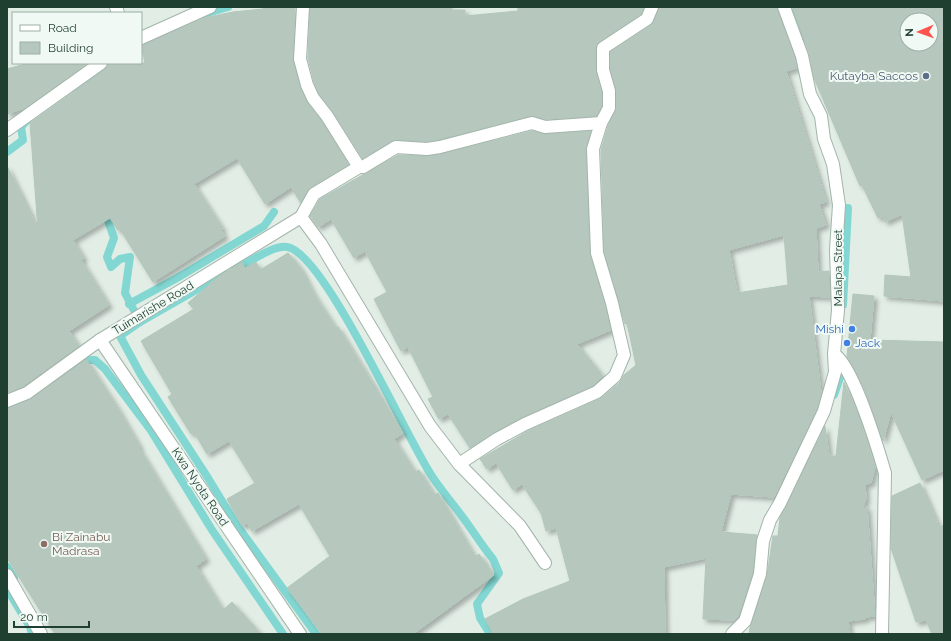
<svg xmlns="http://www.w3.org/2000/svg" width="951" height="641" font-family="Raleway,sans-serif">
<style>
.lines{fill:none;stroke-linecap:round;stroke-linejoin:round}
.stream{stroke:#83d7d2;stroke-width:8}
.building{fill:#b6c8bd;stroke:#b2c7ba;fill-rule:evenodd;filter:url(#shadow)}
.minor-casing{stroke:#a3b5ab;stroke-width:14}
.minor{stroke:#fff;stroke-width:12}
.service-dot{fill:#5c6f8a;stroke:#f1f9f4;stroke-width:1.5}
.shop-dot{fill:#3f7fe0;stroke:#f1f9f4;stroke-width:1.5}
.education-dot{fill:#8d6e63;stroke:#f1f9f4;stroke-width:1.5}
.labels{text-anchor:middle;dominant-baseline:central;stroke-width:4;stroke-linejoin:round;paint-order:stroke}
.service-label{font-size:12px;fill:#4e5e75;stroke:#f1f9f4;text-anchor:end}
.street-label{font-size:12px;fill:#1f3f30;stroke:#f1f9f4}
.shop-label{font-size:12px;fill:#366cbe;stroke:#f1f9f4;text-anchor:end}
.education-label{font-size:12px;fill:#785e54;stroke:#f1f9f4;text-anchor:start}
</style>
<defs>
<filter id="shadow"><feDropShadow dx="3.5" dy="3.5" stdDeviation="2" flood-color="#0004"/></filter>
</defs>
<rect width="100%" height="100%" fill="#e1ede5"/>
<g class="lines">
<g class="stream">
<path d="M790 12 805 38"/>
<path d="M204 14 228 7"/>
<path d="M141 50 158 41 177 25"/>
<path d="M73 88 99 75 110 63"/>
<path d="M7 152 23 140 21 127 28 119"/>
<path d="M104 209 114 238 107 257 111 267 120 259 130 257 125 293 140 322 224 274"/>
<path d="M235 269C249 263 272 245 287 247 324 252 406 437 430 473 439 488 451 501 461 515 472 529 481 545 493 559L499 573 477 604 480 618 490 634"/>
<path d="M129 304 177 278 264 226 274 212"/>
<path d="M843 305 848 208"/>
<path d="M140 322 120 336 141 375 208 478 236 524 316 634"/>
<path d="M54 379 85 360H95L105 369 150 429 212 530 283 634"/>
<path d="M834 395 841 375 840 364"/>
<path d="M7 410 26 397"/>
<path d="M7 567 14 578"/>
<path d="M7 589 30 627 32 634"/>
</g>
</g>
<g class="building">
<path d="M263 7H295L293 59 300 87 307 102 321 120 349 165 310 188 301 203 291 187 265 204 237 158 194 184 223 229 221 230 225 236 153 282 120 229 118 230 110 218 73 240 84 258 81 260 109 305 69 331 79 346 23 386 7 393V166L38 229 30 123 105 69 108 63H145L141 45 204 18 233 12 263 9Z"/>
<path d="M310 7H452V10H465V16L518 11V7H644L641 14 596 45V70L602 92V106L596 116 546 119 531 116 438 140 427 141 396 140 363 159 333 112 319 94 314 82 308 58Z"/>
<path d="M659 7H777L797 68 786 71 826 202 819 204 826 225 816 228 818 272 829 271 830 297 809 296 821 393 817 408 774 497 731 494 721 532 757 535 753 572 738 617 735 620 703 619 706 558 664 567 665 634H493L485 619 523 599 570 581 556 528 546 531 541 513 522 484 513 490 496 463 487 469 480 459 528 431 600 399 620 382 624 375 636 365 627 323 625 324 604 252 601 150 608 126 616 108V91L610 69V52L651 25ZM784 235 788 285 737 293 729 250Z"/>
<path d="M792 7H944V301L884 296 885 275 911 277 902 214 885 222 883 216 878 218 862 185 860 186 814 78 809 53ZM907 20H931V44H907Z"/>
<path d="M29 63H88L25 108 7 114V69Z"/>
<path d="M532 131 545 134 591 131 586 149 590 253 611 330 577 344 603 376 593 386 522 417 470 448 448 414 439 419 428 399 433 397 408 347 401 351 374 299 387 292 365 251 354 258 331 219 318 227 310 216 320 199 398 155 427 156 441 154Z"/>
<path d="M288 253 300 267 315 296 336 328 338 327 403 433 394 439 415 472 419 470 434 495 438 493 475 557 479 554 494 575 413 634H322L287 588 330 556 299 504 252 531 247 523 242 526 227 499 255 483 229 441 207 454 194 432 191 434 168 397 172 394 141 341 194 309 188 303 219 276 242 262 245 268 256 262 260 270Z"/>
<path d="M853 294 874 296 870 340 944 342V470L922 480 891 412 883 441 864 388 847 357Z"/>
<path d="M86 359 117 407 140 447 139 448 206 559 196 566 223 610 232 602 261 634H55L7 558V408L31 399Z"/>
<path d="M844 382 857 412 875 467 871 483 865 484 866 498 863 508 867 507 875 616 865 617V619L848 621 850 634H749L750 627 767 576 773 536H778L780 517 825 426 829 456H836Z"/>
<path d="M920 483 939 527 944 525V634H932L926 620 916 622 891 548 892 496Z"/>
</g>
<g class="lines">
<g class="minor-casing">
<g id="minor">
<path d="M116 7 118 13"/>
<path d="M303 7 300 59 307 85 313 98 327 116 359 167H363L396 147 427 149 440 147 532 123 545 127 601 123"/>
<path d="M141 38 210 7"/>
<path d="M7 130 101 63"/>
<path d="M301 217 314 194 359 167"/>
<path d="M100 340 300 634"/>
<path d="M834 354C853 366 878 449 885 473L882 634"/>
<path d="M7 401 27 393 100 340 301 217 321 244 430 426 459 464 520 526 545 563"/>
<path d="M459 464 497 439 525 424 597 392 615 376 624 355 612 303 597 253 593 149 601 123 609 108V91L603 70V48L647 19 652 7"/>
<path d="M7 575 41 634"/>
<path d="M732 634 745 621 760 574 763 541 770 520 780 503 824 411 835 372 834 354 838 310 836 250 839 205 833 164 824 139 821 116 810 94 802 56 784 7"/>
</g>
</g>
<use href="#minor" class="minor"/>
</g>
<circle class="service-dot" cx="926" cy="76" r="4"/>
<g class="shop-dot">
<circle cx="852" cy="329" r="4"/>
<circle cx="847" cy="343" r="4"/>
</g>
<circle class="education-dot" cx="44" cy="544" r="4"/>
<g class="labels">
<g class="service-label">
<text x="918" y="76">Kutayba Saccos</text>
</g>
<g class="street-label">
<text transform="translate(838 268) rotate(-90)">Malapa Street</text>
<text transform="translate(153 308) rotate(-31)">Tuimarishe Road</text>
<text transform="translate(200 487) rotate(56)">Kwa Nyota Road</text>
</g>
<g class="shop-label">
<text x="844" y="329">Mishi</text>
<text x="855" y="343" text-anchor="start">Jack</text>
</g>
<g class="education-label">
<text x="52" y="537">Bi Zainabu<tspan x="52" dy="14">Madrasa</tspan></text>
</g>
</g>
<rect width="951" height="641" fill="none" stroke="#1f3f30" stroke-width="16"/>
<rect x="12" y="12" width="130" height="52" fill="#f1f9f4" stroke="#9dafa6"/>
<rect x="20" y="25" width="20" height="6" fill="#ffffff" stroke="#9dafa6"/>
<text x="48" y="32" font-size="12" fill="#1f3f30">Road</text>
<rect x="20" y="42" width="20" height="12" fill="#b6c8bd" stroke="#9dafa6"/>
<text x="48" y="52" font-size="12" fill="#1f3f30">Building</text>
<g transform="translate(919 32) rotate(268)"><circle r="19" fill="#f1f9f4" stroke="#9dafa6"/>
<path d="M0-3L7 15L0 10L-7 15Z" fill="#fe534d"/>
<text y="-6" font-size="11" font-weight="bold" text-anchor="middle" fill="#1f3f30">N</text>
</g>
<path d="M14 621v6h75v-6" fill="none" stroke="#1f3f30" stroke-width="2"/>
<text x="20" y="621" font-size="12" fill="#1f3f30" stroke="#f1f9f4" stroke-width="3" paint-order="stroke">20 m</text>
</svg>
